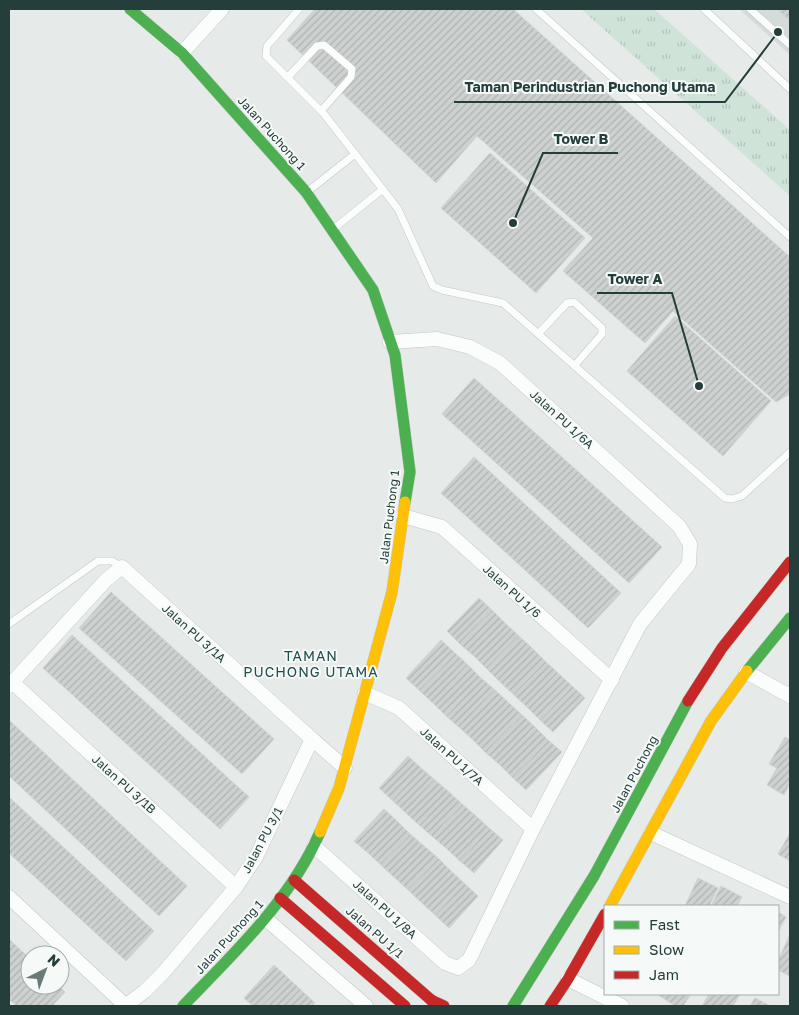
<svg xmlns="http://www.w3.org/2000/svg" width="799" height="1015" font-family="'Golos Text',sans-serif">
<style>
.built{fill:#d4dcda}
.park{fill:url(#park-tufts)}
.building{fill:url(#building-hatch);stroke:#cfd4d2}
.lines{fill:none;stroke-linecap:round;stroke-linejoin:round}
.lane-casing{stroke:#c3c8c6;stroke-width:8}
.street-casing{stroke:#c3c8c6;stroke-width:15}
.fast-casing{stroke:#c2c8c7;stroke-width:12}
.slow-casing{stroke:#c2c8c7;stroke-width:12}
.jam-casing{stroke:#c2c8c7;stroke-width:12}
.lane{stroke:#fbfcfc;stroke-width:7}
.street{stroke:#fbfcfc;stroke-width:14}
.fast{stroke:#4caf50;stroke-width:11}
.slow{stroke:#ffc107;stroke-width:11}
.jam{stroke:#c62828;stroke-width:11}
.labels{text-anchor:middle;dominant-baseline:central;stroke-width:4;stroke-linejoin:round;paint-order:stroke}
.street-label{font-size:12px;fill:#243e3b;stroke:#f5f9f8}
.neighbourhood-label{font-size:14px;letter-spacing:1px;fill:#214f4c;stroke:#f5f9f8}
.leader{fill:none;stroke:#243e3b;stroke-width:2}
.callout-dot{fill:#243e3b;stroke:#f5f9f8;stroke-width:2}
.callout-label{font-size:14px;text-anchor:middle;font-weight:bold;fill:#243e3b;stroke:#f5f9f8;stroke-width:4;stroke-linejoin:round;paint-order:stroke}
</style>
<defs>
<pattern id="park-tufts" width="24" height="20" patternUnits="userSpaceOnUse" patternTransform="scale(1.25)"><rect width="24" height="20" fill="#d0e3d9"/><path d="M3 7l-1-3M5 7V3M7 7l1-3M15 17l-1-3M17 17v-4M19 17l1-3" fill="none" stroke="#b2c4bb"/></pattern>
<pattern id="building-hatch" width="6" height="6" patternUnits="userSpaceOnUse" patternTransform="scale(1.25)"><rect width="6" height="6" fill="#cdd2d1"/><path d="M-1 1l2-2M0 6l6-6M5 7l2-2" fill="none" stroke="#b0b5b4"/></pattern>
</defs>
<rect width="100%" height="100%" fill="#e6ebe9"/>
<path class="built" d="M739 9H790V55Z"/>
<path class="park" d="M581 9H654L790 130V196Z"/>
<g class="building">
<path d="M315 9H513L790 257V394L776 402 673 311 645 343 563 271 593 238 477 136 436 183 287 40Z"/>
<path d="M777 9H790V21Z"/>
<path d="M490 153 585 238 536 293 441 208Z"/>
<path d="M675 316 771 401 723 456 627 371Z"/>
<path d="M474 378 662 547 629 583 442 414Z"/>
<path d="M474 457 621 593 588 628 441 493Z"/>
<path d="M111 592 274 739 242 774 79 628Z"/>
<path d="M479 598 492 610 460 644 447 631Z"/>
<path d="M492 610 505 623 474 656 460 644Z"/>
<path d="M505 623 519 636 487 669 474 656Z"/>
<path d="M72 635 249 797 220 829 43 668Z"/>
<path d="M519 636 532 648 500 682 487 669Z"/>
<path d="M441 640 455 653 420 691 406 678Z"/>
<path d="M532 648 545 661 513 694 500 682Z"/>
<path d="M455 653 468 665 433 703 420 691Z"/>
<path d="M545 661 558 673 527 707 513 694Z"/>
<path d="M468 665 481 678 446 716 433 703Z"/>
<path d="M558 673 572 686 540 720 527 707Z"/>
<path d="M481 678 495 690 460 728 446 716Z"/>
<path d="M572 686 585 698 553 732 540 720Z"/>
<path d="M495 690 508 702 473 740 460 728Z"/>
<path d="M508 702 522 715 486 753 473 740Z"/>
<path d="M522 715 535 727 500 765 486 753Z"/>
<path d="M9 720 187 886 159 916 9 776Z"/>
<path d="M535 727 548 740 513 778 500 765Z"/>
<path d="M785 737 790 740V783L784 795 767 785 777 768 769 764Z"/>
<path d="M548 740 562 752 526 790 513 778Z"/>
<path d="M408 756 421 768 392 800 379 788Z"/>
<path d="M421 768 435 780 406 813 392 800Z"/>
<path d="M435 780 449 792 419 825 406 813Z"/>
<path d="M449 792 462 804 433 837 419 825Z"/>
<path d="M9 797 154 931 126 961 9 853Z"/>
<path d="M462 804 476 816 447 849 433 837Z"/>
<path d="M384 809 397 821 368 853 354 841Z"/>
<path d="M476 816 489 828 460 861 447 849Z"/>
<path d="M397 821 410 834 381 865 368 853Z"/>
<path d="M489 828 503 840 474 873 460 861Z"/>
<path d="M790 833V861L778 854Z"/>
<path d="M410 834 424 846 395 878 381 865Z"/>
<path d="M424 846 438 858 408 890 395 878Z"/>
<path d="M438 858 451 871 422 903 408 890Z"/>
<path d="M451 871 464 883 435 915 422 903Z"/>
<path d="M698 878 718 888 709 906H685Z"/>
<path d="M464 883 478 896 449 928 435 915Z"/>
<path d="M721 886 742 897 737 906H711Z"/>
<path d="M778 912 786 917 778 932Z"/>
<path d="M790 934V976L778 970V961Z"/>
<path d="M9 939 30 959V985H58L65 992 52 1006H17L9 999Z"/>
<path d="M274 965 288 978 261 1006H253L244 998Z"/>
<path d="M288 978 301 990 286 1006H261Z"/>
<path d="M301 990 315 1003 312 1006H286Z"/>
<path d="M657 994H691L683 1006H675Z"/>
<path d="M709 994H740L733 1006H702Z"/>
<path d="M755 998 770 1006H750Z"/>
</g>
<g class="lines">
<g class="lane-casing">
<g id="lane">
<path d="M299 9 267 46 266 56 324 114 398 209 433 286 442 290 503 303 725 498 732 499 742 496 790 452"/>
<path d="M536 9 790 237"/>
<path d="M704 9 790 89"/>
<path d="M750 9 790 45"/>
<path d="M288 77 317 46 324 45 352 69 351 77 321 111"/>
<path d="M307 192 355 154"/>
<path d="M332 230 383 189"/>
<path d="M539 333 567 303 574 302 602 328V334L575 365"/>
<path d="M9 624 98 561H112L122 567"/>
</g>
</g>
<g class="street-casing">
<g id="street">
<path d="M182 53 222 9"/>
<path d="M403 516 442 527 612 680"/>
<path d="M746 672 790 696"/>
<path d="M12 682 236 887"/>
<path d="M9 686 106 580 122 567 312 739"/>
<path d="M365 693 399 708 533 829"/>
<path d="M651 833 790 897"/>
<path d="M314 846 445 963 458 968 469 960 533 829 640 624 689 564 690 544 679 526 500 363 470 347 437 339 390 342"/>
<path d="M9 897 126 1006"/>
<path d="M266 919 366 1006"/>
<path d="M568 979 622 1006"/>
<path d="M125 1006 145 991 163 973 236 887 256 857 312 739 345 768"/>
</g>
</g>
<g class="fast-casing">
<g id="fast">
<path d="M130 9 182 53 306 192 373 290 395 355 410 472 405 502"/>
<path d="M747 671 790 618"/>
<path d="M183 1006C234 953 290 901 320 832"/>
<path d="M513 1006 594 876 688 701"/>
</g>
</g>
<g class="slow-casing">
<g id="slow">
<path d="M320 832 339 788 392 592 405 502"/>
<path d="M610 906 711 721 747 671"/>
</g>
</g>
<g class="jam-casing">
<g id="jam">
<path d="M688 701 722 648 790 562"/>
<path d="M294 880 438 1006"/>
<path d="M280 898 405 1006"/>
<path d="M431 1000 444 1006"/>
<path d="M550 1006 568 979 605 914"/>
</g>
</g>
<use href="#lane" class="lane"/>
<use href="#street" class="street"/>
<use href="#fast" class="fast"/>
<use href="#slow" class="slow"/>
<use href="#jam" class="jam"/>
</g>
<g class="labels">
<g class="street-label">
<text transform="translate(272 133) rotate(48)">Jalan Puchong 1</text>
<text transform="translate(562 419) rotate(42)">Jalan PU 1/6A</text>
<text transform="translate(389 517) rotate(-83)">Jalan Puchong 1</text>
<text transform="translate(512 591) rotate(42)">Jalan PU 1/6</text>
<text transform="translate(194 633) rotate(42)">Jalan PU 3/1A</text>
<text transform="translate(452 756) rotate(42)">Jalan PU 1/7A</text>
<text transform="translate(634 774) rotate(-62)">Jalan Puchong</text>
<text transform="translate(124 784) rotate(42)">Jalan PU 3/1B</text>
<text transform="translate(262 840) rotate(-62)">Jalan PU 3/1</text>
<text transform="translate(385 909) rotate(42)">Jalan PU 1/8A</text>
<text transform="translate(375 932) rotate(41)">Jalan PU 1/1</text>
<text transform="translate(229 937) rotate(-48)">Jalan Puchong 1</text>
</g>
<g class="neighbourhood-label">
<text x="311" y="655">TAMAN<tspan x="311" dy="16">PUCHONG UTAMA</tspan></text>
</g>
</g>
<path class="leader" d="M778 32L725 102H454M513 223L543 153H618M699 386L672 293H597"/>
<g class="callout-dot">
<circle cx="778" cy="32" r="5"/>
<circle cx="513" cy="223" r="5"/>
<circle cx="699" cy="386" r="5"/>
</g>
<g class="callout-label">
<text x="590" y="92">Taman Perindustrian Puchong Utama</text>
<text x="581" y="144">Tower B</text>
<text x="635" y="284">Tower A</text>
</g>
<rect width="799" height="1015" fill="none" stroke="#243e3b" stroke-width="20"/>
<rect x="604" y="905" width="175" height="90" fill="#f5f9f8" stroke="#a1aeac"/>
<rect x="614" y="921" width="25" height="8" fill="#4caf50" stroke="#a1aeac"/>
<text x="649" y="930" font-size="15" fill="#243e3b">Fast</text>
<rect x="614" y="946" width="25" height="8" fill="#ffc107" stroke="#a1aeac"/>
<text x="649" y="955" font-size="15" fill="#243e3b">Slow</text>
<rect x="614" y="971" width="25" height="8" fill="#c62828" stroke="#a1aeac"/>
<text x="649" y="980" font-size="15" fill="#243e3b">Jam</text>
<g transform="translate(45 970) rotate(42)"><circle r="24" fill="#f5f9f8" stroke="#a1aeac"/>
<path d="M0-4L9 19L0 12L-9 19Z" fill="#687b78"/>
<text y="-8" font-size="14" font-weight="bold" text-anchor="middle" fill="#243e3b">N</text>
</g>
</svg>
